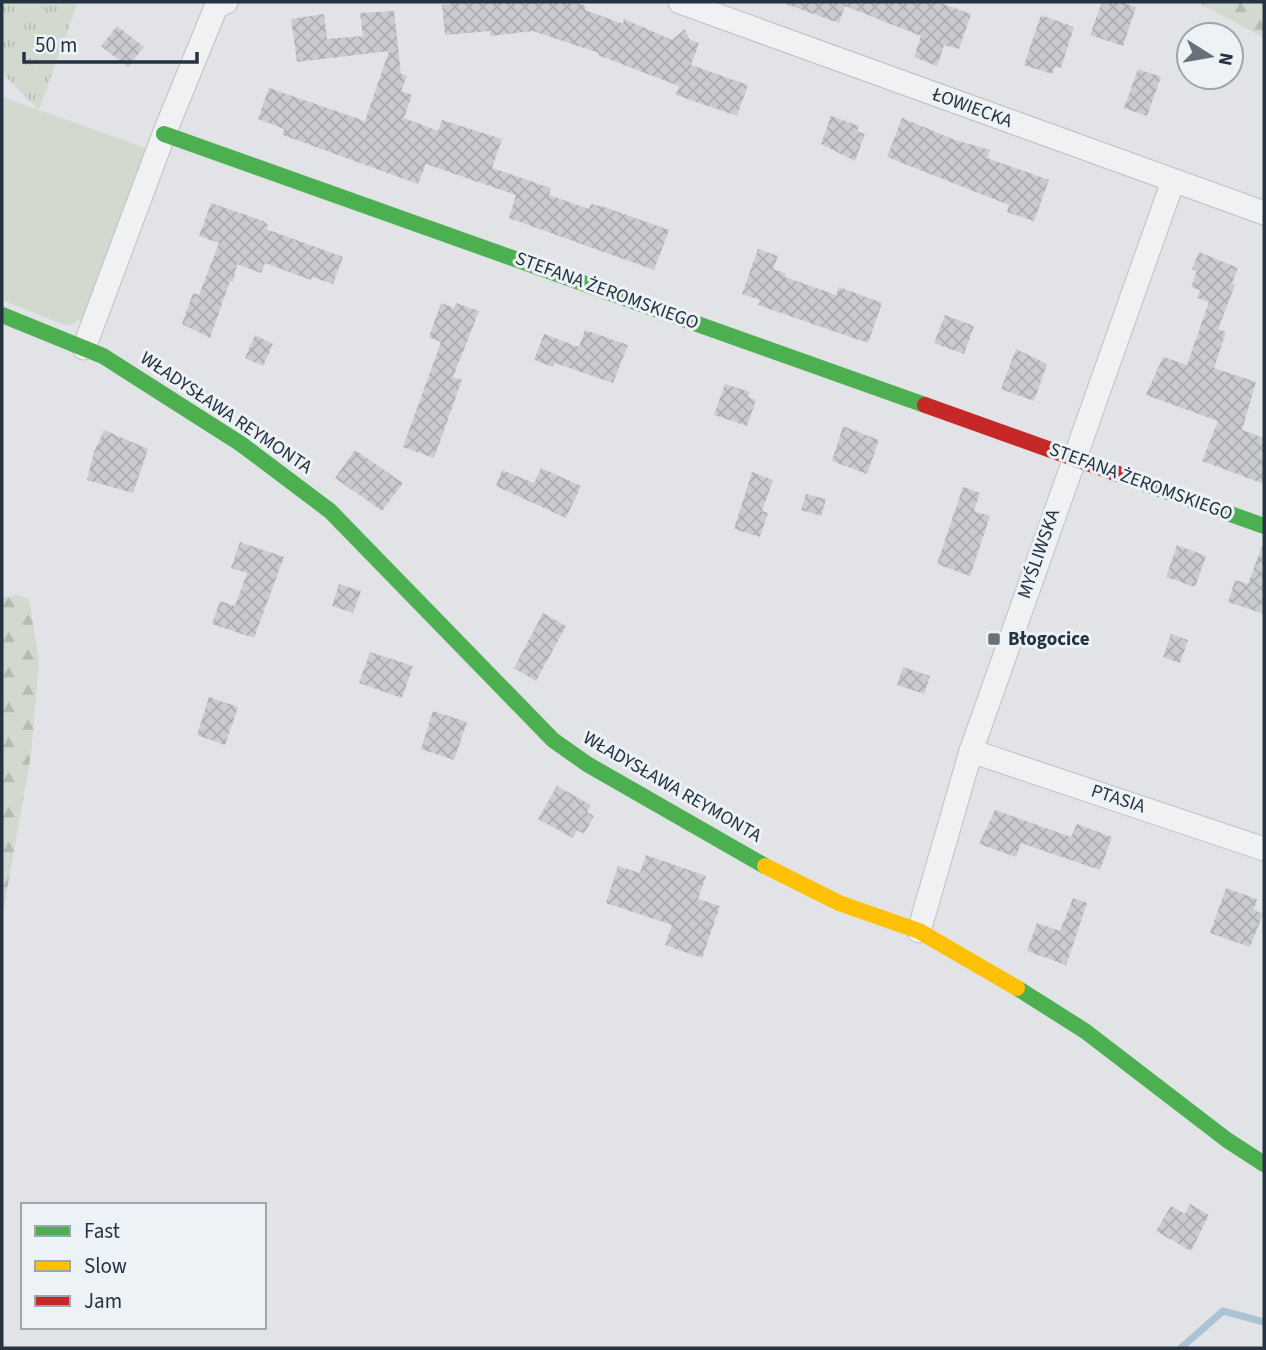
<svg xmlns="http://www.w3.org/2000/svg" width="1266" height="1350" font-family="'Source Sans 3',sans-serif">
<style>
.grass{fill:url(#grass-tufts)}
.forest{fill:url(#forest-firs)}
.green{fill:#d2dad0}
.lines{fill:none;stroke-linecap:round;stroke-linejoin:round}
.stream{stroke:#acc3d4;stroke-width:7}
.building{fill:url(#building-cross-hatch)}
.street-casing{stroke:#bfc1c4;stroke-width:25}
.street{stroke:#f0f1f3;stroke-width:23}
.fast{stroke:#4caf50;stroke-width:16}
.slow{stroke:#ffc107;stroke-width:16}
.jam{stroke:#c62828;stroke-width:16}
.poi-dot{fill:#67707b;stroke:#edf2f6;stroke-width:2.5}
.labels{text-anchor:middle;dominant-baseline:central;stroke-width:6;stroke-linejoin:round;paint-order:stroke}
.street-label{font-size:19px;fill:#253241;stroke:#edf2f6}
.poi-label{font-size:19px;font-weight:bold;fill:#253241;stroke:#edf2f6;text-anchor:start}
</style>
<defs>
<pattern id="grass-tufts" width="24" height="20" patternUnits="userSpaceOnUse" patternTransform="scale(1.75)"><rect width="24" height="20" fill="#d2dad0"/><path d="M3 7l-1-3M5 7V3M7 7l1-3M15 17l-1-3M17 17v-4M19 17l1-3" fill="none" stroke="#b4bcb4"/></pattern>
<pattern id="forest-firs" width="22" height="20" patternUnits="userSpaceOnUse" patternTransform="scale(1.75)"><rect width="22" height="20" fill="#d2dad0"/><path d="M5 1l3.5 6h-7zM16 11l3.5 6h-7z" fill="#b4bcb4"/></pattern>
<pattern id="building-cross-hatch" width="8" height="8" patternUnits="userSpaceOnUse" patternTransform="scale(1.75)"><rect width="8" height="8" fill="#c9cbce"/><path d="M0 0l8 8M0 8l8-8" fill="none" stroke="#acafb2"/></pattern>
</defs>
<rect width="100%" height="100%" fill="#e1e3e6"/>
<path class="grass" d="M2 2H78L39 110 2 73Z"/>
<g class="forest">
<path d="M1197 2H1264V38Z"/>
<path d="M16 595 29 599 39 661 31 755 2 918V598Z"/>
</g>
<path class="green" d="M2 97 146 148 85 317 67 326 2 300Z"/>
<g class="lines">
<path class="stream" d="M1181 1348 1223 1311 1264 1322"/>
</g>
<g class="building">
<path d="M463 2H573L586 6 585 10 623 24 624 19 672 40 685 29 689 39 699 43 691 65 748 85 737 116 676 95 679 86 598 55 599 53 533 31 490 36V31L445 35 442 5Z"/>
<path d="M786 2H937L971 14 959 49 944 45 937 66 914 57 921 36 845 6 839 23 786 4Z"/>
<path d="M1102 2H1120L1136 7 1123 46 1090 35Z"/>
<path d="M394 11 401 74 407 76 401 91 412 95 404 118 438 131 442 120 502 139 492 168 551 188 549 195 589 209 591 204 604 207 669 230 654 270 509 218 516 195 426 164 418 184 283 135 284 129 258 119 269 88 365 121 389 51 297 62 291 19 324 14 327 39 363 36 360 13Z"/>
<path d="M1041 15 1074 27 1061 68 1055 66 1052 74 1024 65Z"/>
<path d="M117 26 144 47 128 67 101 46Z"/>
<path d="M1138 69 1161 77 1147 116 1124 108Z"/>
<path d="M831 116 859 126 857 131 865 134 855 161 821 144Z"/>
<path d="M902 118 955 140 990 150 987 158 1049 180 1034 221 1007 212 1009 205 887 157Z"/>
<path d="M211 203 263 221 268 225 266 229 343 257 333 284 312 277 311 280 265 263 261 273 237 264 233 282 230 281 210 338 182 324 193 293 199 295 219 243 199 236Z"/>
<path d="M758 249 778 256 773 269 786 274 785 277 836 295 839 287 882 303 868 343 758 305 760 300 742 294Z"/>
<path d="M1199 252 1238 268 1232 283 1235 285 1218 329 1226 332 1214 368 1256 382 1242 430 1264 438V484L1202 461 1218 421 1146 395 1163 357 1187 365 1209 302 1197 298 1200 290 1191 287 1197 271 1192 269Z"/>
<path d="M441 303 454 308 456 303 479 311 453 377 462 380 434 458 403 447 441 342 429 337Z"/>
<path d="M945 315 974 326 964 354 934 343Z"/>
<path d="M585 330 628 345 613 383 555 363 553 367 534 360 544 334 579 347Z"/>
<path d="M255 335 273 344 263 366 245 358Z"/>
<path d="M1016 349 1047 364 1034 401 1001 389Z"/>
<path d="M725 384 750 392 748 397 756 400 747 426 714 415Z"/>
<path d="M843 426 879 440 867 474 832 461Z"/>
<path d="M104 430 148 449 133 493 87 480 94 452Z"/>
<path d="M355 450 403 483 382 511 335 478Z"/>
<path d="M541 468 581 486 566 518 496 486 502 470 534 483Z"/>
<path d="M752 472 773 480 762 511 768 513 760 537 734 529Z"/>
<path d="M963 487 980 493 974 511 990 516 970 576 937 564Z"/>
<path d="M806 494 826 499 821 516 801 510Z"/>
<path d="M240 542 284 557 254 638 212 624 220 601 235 606 247 573 231 568Z"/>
<path d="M1177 545 1206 556 1195 587 1166 577Z"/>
<path d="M1262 546H1264V614L1228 602 1235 580 1248 584Z"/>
<path d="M339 584 361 591 353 613 332 606Z"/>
<path d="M543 613 566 626 536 681 514 668Z"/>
<path d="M1171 634 1188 640 1180 663 1163 657Z"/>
<path d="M370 652 413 666 402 698 359 683Z"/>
<path d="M903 667 930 676 924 694 897 685Z"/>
<path d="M209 697 238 707 225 745 197 735Z"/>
<path d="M433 711 467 722 454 760 421 749Z"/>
<path d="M557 786 591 805 587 812 594 816 584 834 577 830 573 838 538 819Z"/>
<path d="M995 810 1071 837 1077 824 1112 837 1100 870 1021 843 1016 857 979 844Z"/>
<path d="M646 855 706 876 698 899 720 906 702 958 665 945 672 925 606 903 618 866 640 873Z"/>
<path d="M1226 888 1257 899 1254 910 1263 914 1250 947 1210 933Z"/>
<path d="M1073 898 1087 903 1066 965 1027 951 1037 923 1060 931Z"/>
<path d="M1190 1204 1209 1215 1191 1251 1156 1231 1171 1206 1185 1214Z"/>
</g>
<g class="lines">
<g class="street-casing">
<g id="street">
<path d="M680 2 1264 213"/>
<path d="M84 348 164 134 216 7 226 2"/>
<path d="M971 751 1264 849"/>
<path d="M919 931 971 751 1173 181"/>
</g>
</g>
<use href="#street" class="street"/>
<g class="fast">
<path d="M164 134 925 405"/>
<path d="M2 315 103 356 241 444 330 511 553 740 587 764 765 866"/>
<path d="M1118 474 1264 526"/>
<path d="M1017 988 1085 1031 1227 1140 1264 1164"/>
</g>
<path class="slow" d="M765 866 839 903 919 931 1017 988"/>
<path class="jam" d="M925 405 1118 474"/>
</g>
<rect class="poi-dot" x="987" y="632" width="14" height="14" rx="3.5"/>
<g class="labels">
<g class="street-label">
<text transform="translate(972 108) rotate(20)">ŁOWIECKA</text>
<text transform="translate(607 291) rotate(20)">STEFANA ŻEROMSKIEGO</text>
<text transform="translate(226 413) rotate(34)">WŁADYSŁAWA REYMONTA</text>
<text transform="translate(1141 482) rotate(20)">STEFANA ŻEROMSKIEGO</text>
<text transform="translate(1039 554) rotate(-71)">MYŚLIWSKA</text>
<text transform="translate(672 787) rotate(30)">WŁADYSŁAWA REYMONTA</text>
<text transform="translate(1118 799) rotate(18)">PTASIA</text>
</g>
<g class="poi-label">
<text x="1008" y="639">Błogocice</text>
</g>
</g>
<rect width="1266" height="1350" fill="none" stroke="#253241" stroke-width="7"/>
<rect x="21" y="1203" width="245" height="126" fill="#edf2f6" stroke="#9da5ae" stroke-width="2"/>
<rect x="35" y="1226" width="35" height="10" fill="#4caf50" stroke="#9da5ae" stroke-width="2"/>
<text x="84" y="1238" font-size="21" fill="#253241">Fast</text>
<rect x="35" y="1261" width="35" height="10" fill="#ffc107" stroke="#9da5ae" stroke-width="2"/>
<text x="84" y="1273" font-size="21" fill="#253241">Slow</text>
<rect x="35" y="1296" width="35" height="10" fill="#c62828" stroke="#9da5ae" stroke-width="2"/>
<text x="84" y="1308" font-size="21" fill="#253241">Jam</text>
<g transform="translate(1210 56) rotate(101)"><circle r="33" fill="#edf2f6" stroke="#9da5ae" stroke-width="2"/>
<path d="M0-5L12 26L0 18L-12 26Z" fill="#67707b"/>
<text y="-10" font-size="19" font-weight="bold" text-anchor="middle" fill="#253241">N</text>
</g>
<path d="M24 52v10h173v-10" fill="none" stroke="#253241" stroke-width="3.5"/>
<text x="35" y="52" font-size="21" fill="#253241" stroke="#edf2f6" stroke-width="5" paint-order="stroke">50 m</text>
</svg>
